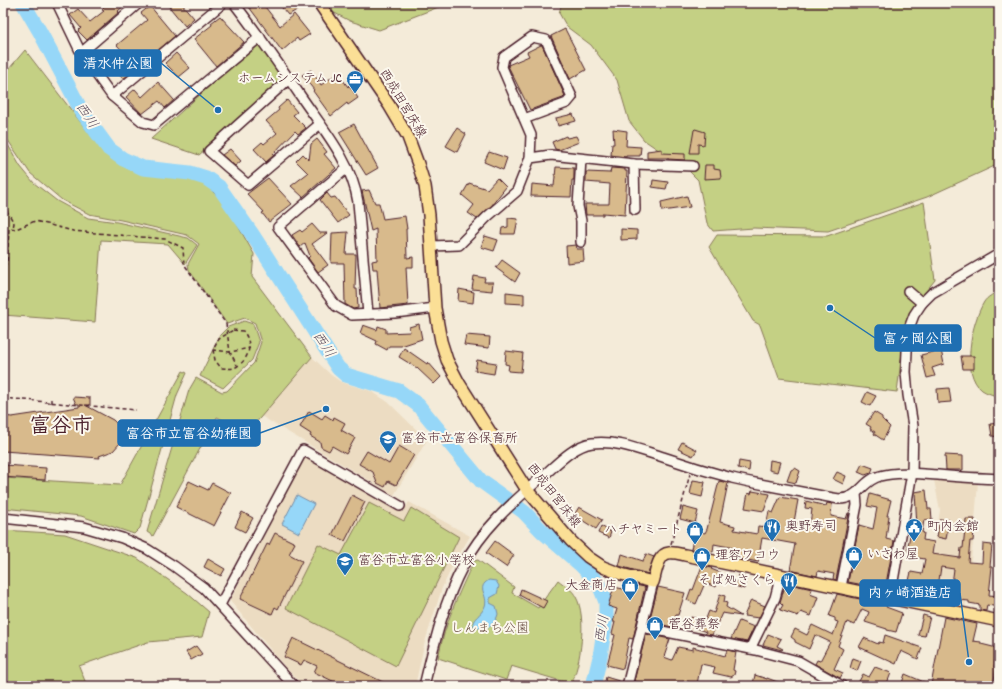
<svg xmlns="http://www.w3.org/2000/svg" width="1002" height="689" font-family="Dekko,'Klee One',sans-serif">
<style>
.built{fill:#ecdcc2}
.green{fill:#c4d084;stroke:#877858}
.water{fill:#96d7f8;stroke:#788da6}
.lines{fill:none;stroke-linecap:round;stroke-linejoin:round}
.river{stroke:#96d7f8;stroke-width:15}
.building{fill:#d8ba8c;stroke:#4a1f2b}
.minor-casing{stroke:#4a1f2b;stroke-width:12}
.major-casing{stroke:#4a1f2b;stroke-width:14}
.path{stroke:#4a1f2b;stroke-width:1.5;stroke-dasharray:4 3;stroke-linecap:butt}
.minor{stroke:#fbf7ec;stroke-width:9}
.major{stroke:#fbdf96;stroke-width:11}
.labels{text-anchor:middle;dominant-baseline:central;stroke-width:4;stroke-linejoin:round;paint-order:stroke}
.poi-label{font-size:13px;fill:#4a1f2b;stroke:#fbf7ec;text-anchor:start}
.street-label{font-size:13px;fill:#4a1f2b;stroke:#fbf7ec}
.park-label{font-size:13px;fill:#684b41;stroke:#fbf7ec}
.water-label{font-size:14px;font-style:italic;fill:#5d4d5e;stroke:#fbf7ec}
.town-label{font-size:21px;font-weight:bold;fill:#4a1f2b;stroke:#fbf7ec}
.leader{fill:none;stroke:#1f6fb2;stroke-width:1.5}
.callout-dot{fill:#1f6fb2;stroke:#fbf7ec;stroke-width:1.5}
.callout{fill:#1f6fb2;stroke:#1f6fb2;stroke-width:1.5}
.callout-label{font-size:14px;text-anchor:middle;font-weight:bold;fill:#fff}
</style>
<rect width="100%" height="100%" fill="#f4ebd9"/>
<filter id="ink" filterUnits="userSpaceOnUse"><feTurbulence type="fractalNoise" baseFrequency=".025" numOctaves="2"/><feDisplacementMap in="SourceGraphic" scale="8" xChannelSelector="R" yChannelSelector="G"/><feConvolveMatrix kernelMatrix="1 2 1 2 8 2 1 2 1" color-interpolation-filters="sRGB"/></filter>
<g filter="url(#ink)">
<g class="built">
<path d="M312 357 331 375 341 382 371 391 388 402 427 440 394 495 261 416Z"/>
<path d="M305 456 402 512 409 502 470 536 453 565 442 588 424 645 415 686H304L286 668 230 601Z"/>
<path d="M934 480 978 482 974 534 965 610 925 601 940 510Z"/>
</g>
<g class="green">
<path d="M321 3H449L379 30 350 21 323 7Z"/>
<path d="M562 3H999V164L927 197 828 231 754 228 713 231 707 223 698 180 688 170 644 140 629 121 617 80 591 45 567 27 559 13Z"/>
<path d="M256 44 262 45 286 80 199 155 151 139Z"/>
<path d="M25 50 105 154 135 171 174 175 204 183 226 205 254 254 252 277 312 357 248 432 217 417 153 536 147 532 189 390 196 378 222 392 227 391 254 363 261 342 255 323 245 318 227 324 189 270 188 264 199 244 187 235 121 220 89 214 62 200 30 173 3 133V76Z"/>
<path d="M3 136 20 166 34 183 57 201 88 218 117 222 188 238 197 245 185 264 168 244 101 240 95 322 3 315Z"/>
<path d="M924 202 935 280 922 296 905 329 897 392 779 378 760 325 753 321 709 247 717 235 827 236Z"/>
<path d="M999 290V397C994 395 986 393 982 390 960 373 972 322 984 302 987 297 994 294 999 290Z"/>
<path d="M244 321 253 324 259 342 252 360 223 388 200 376 220 335 228 327Z"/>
<path d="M183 371 187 373 177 395 140 528 134 534 81 516 3 508V478L120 485Z"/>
<path d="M369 503 404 521 411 508 459 537 396 666 286 608 318 544 341 555Z"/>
<path d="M3 530 65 534 137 558 187 593 209 612 202 637 148 642 79 666 87 686H3Z"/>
<path d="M478 560 514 587 512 593 538 608 558 580C564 585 573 590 576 597 587 616 581 665 571 684L511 666 506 680 438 658C445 623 459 592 474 561Z"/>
</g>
<g class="water">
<path d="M297 495 314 504 299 533 282 524Z"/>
<path d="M489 580 496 581 499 586 497 594 490 598V603L496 606 498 614C495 625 487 632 474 627L473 622C476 616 482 614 485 606 489 595 475 588 489 580Z"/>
</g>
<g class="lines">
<path class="river" d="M23 3 40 32 82 112 109 149 123 159 143 168 190 173 206 178 219 187 252 234 338 368 346 375 399 391 418 405 481 481 524 512 542 531 581 565 599 584 606 602V617L600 657 593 686"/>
</g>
<g class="building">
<path d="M100 3H127L118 11 119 12 87 40 78 31 81 28 70 15 78 9 90 22 104 11 102 10 104 8Z"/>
<path d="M166 3H181L194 18 185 26Z"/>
<path d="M246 3H262L280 26 294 14 310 34 299 41 297 38 282 51Z"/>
<path d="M278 3H292L297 10 288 15Z"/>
<path d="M150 6 175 36 123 79 112 66 127 56 117 45 147 20 141 13Z"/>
<path d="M220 16 244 42 216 66 194 39 212 25 211 23Z"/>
<path d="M565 29 586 70 570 79 551 36Z"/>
<path d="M541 45H542L565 96 563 98 530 110 508 66V65L529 56 527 52Z"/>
<path d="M176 53 190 68 179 77 165 63Z"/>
<path d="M311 70 321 85 338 73 348 87 349 85 358 98 348 105 347 103 331 116 313 91 314 90 302 75Z"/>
<path d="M158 82 174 100 165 108 159 101 142 114 126 97 135 89 142 97Z"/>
<path d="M287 100 297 112 293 115 306 128 298 134 295 131 273 154 274 155 266 162 254 149 262 142 264 144 277 133 266 121 279 110 278 108Z"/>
<path d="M573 114 576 121 558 126 556 118Z"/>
<path d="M354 124 378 168 366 175 339 132Z"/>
<path d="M457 128 466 134 457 152 446 146Z"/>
<path d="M613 129 627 131 626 146 641 147 640 156H626V157L611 155 612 144H614Z"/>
<path d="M695 129 705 132 704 145 698 144V153H690L694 130Z"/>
<path d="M566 136 567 138 576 136 579 142 559 150 555 149 552 142Z"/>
<path d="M317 139 327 152 324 154 336 168 303 197 291 186 308 173 296 161 303 154 309 160 311 144Z"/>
<path d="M230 149 241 161 235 166 222 155Z"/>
<path d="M662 149V153L685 154V160L668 159V158H647V151Z"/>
<path d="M489 152 507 158 503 170 484 162Z"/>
<path d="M705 165H714V169L720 170 721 178 704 179Z"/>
<path d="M556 167 574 168V180H572L571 197 531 196 532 184 554 186Z"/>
<path d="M611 168 625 169V171H627L625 215 603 213V215H586L585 204H609L610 184 586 182V172L610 173Z"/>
<path d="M268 178 292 204 269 222 262 213 264 212 247 194Z"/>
<path d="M497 178 506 187 492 205 477 219 468 213 474 205 462 195 469 183 487 189Z"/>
<path d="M653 180 668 182 666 189 652 187Z"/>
<path d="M369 190 375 203H379L383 219 405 216 407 229H406L407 258 413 257V267H406L408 305 380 308 377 269H373L372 261 377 260 376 229 371 231 362 191Z"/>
<path d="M327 193 331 198 335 197 349 215 338 223 320 200Z"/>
<path d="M687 196 690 207 662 211 661 202Z"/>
<path d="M508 218 518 219 515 234H501L502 228 508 227Z"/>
<path d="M312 224 320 233H327L312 244 328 265 318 272 308 258 310 256 305 243 300 247 292 235 300 230 302 232Z"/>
<path d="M621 229 637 230V239L621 240Z"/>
<path d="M348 232 346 254H356L355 289H357L358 308 353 309 345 304 344 263H331L332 233Z"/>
<path d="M485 236 498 240 494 251 481 247Z"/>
<path d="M576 245 577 249H583L584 261 567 263 566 246Z"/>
<path d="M502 260 520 273 515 282 496 268Z"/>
<path d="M474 276 485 278 484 282H493L492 291 472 289Z"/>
<path d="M459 289 474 292 473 303 458 301Z"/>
<path d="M506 292 524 294V304L506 303Z"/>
<path d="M419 324 422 339 401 346H389L387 350 376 344 377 341 360 333 363 325 377 330 378 326 386 329V333L410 332 409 327Z"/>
<path d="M466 335 490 337 489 348 464 345Z"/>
<path d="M404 348 427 364 428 362 441 377 434 384 417 368 399 357Z"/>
<path d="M941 350 944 364 932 368 935 376 927 378 921 355Z"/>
<path d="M506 351 523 353 521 372 508 371 509 365 505 364Z"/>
<path d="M961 356H974V369H963Z"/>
<path d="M477 360 496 363 494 374 475 371Z"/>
<path d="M949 388 951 402 938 403 937 389Z"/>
<path d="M867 392 876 396 870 406 862 402Z"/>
<path d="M73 397 90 398V405H85L113 420 118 425 121 437 120 443 113 451 99 456 100 458 3 451V416L12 417 79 407V404H76Z"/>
<path d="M309 411 322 419 325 415 333 420 334 417 345 423 341 430 355 438 346 454 332 446 329 451 321 447 320 442 310 436 311 434 300 427Z"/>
<path d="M874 412 882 417V419L890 427 883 440 874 434 875 432 870 429 871 427 866 424Z"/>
<path d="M999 423V437L992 436 990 424Z"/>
<path d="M682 442 697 450 693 456 678 449Z"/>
<path d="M399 446 414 455 396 485 388 481 385 487 377 483 373 472 359 464 367 451 389 464Z"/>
<path d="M945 455 963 456V470H946Z"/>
<path d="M770 460 780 462 777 472 769 470Z"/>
<path d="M739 461 750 463 749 471 738 468Z"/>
<path d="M862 464 873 468 871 473 865 475 858 472Z"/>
<path d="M4 465 46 468 45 480 3 477Z"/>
<path d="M795 468 800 471 796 483 787 481 791 470Z"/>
<path d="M837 472 846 476 843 484 833 479Z"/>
<path d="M693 480 705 482 702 497 690 494Z"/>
<path d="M189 481 208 490 212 483 231 493 214 526 176 507Z"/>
<path d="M719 481 728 483 720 522 735 526 734 530 757 534 758 526 766 527 769 511 773 513 780 497 798 500 794 522 810 525 812 509 805 508 806 501 826 506 827 503 832 504 831 516 846 519 848 513H849L836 580 833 579 834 574 818 571 817 576 790 570 795 544 762 538 758 562 748 560 747 561 732 557 734 548 714 544 713 552 703 549 702 551 691 549 695 530 705 533 707 529Z"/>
<path d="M926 490 928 509H931L932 519 924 520 922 532 924 533 923 540 934 542 932 554 960 558 961 548H963L966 519H975L973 541H970L968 562 982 563 983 544 992 545 990 567H992L989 595 999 596V607L987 605 986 611 980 610V605L969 603V601L950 599 954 569 941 567 936 600 906 594 911 572 922 574 925 559 906 556 912 525 917 526 915 492Z"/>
<path d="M752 491 770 494 764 511 745 508 748 493 751 494Z"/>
<path d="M870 494 891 500 887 516H889L886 539 894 541 885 589 848 582 859 525 873 529 877 508 867 506Z"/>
<path d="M352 495 365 502 345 541 332 535Z"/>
<path d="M579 507 602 520 596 529 574 515Z"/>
<path d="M683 507 698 511 695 523 680 519Z"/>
<path d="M242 512 253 518 245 532 235 527Z"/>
<path d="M940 519 949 520 946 539 937 537Z"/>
<path d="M601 526 611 532 609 538 598 533Z"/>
<path d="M275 533 295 543 289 554 302 561 278 609 275 607 272 614 240 599 267 544 269 545Z"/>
<path d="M495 541 514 555 506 567 486 553Z"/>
<path d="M622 554 643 561 646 554 654 557 648 574 619 566Z"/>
<path d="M208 559 225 569 221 576 204 567Z"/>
<path d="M702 566 712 568 711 569 721 573 716 587 705 583 696 604 687 600 691 589 693 590Z"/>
<path d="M739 575 746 578 744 589 735 586Z"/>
<path d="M786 583 812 589 810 594 818 597 811 616 801 612 798 616 780 610 783 605 780 602Z"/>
<path d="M635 585 645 587 633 639 629 638 623 669 607 665 615 635 612 634 615 622H613L617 609 608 606 614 587 632 591Z"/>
<path d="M658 587 685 593 678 615H676L672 627 649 622Z"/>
<path d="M521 589 547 601 543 608 519 595Z"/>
<path d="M720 594 725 596 724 602 727 603 726 607 741 616 722 613 712 635 705 634 706 632 688 625 691 617 705 621 709 611 714 613Z"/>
<path d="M837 594 887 605 886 607 902 613 896 632 887 630V629L865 622 869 612 862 609 854 625 847 622 838 646 843 649 834 669 843 673 840 678 815 664 817 660 820 661 830 642 815 635 809 649 795 642V640L791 637 795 629 807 635 812 625 833 635 838 622 835 621V618L829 616Z"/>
<path d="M751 600 765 606 759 618 744 616Z"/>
<path d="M923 615 930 617 925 636 918 635Z"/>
<path d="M944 617 977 624 973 641 981 642V644L997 648 994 667 996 668 993 686H901L905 674 931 685Z"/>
<path d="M739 621 754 627 747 642 731 639Z"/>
<path d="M646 634 670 639 664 657 672 660 678 647 693 650V647L725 656 727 650 736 652 733 670 735 671 734 675 731 677 713 673 715 667 701 664 697 684 684 681 683 686H657L634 681Z"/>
<path d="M768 634 781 639 777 646 783 649 782 650 763 645Z"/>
<path d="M885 635 922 648 918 659 901 651 896 664 859 647 864 638 878 644 879 642 883 643Z"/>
<path d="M293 638 391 686H343L314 672 317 666 304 660 301 665 284 657Z"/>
<path d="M196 646 202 654 191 660 186 652Z"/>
<path d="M853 658 861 661 857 671 850 668Z"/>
<path d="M875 667 891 673 886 686H864L858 683 863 674 869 677Z"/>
<path d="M755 675 767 679V678L788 686H759L753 684Z"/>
<path d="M606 677 622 682 621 686H604Z"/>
</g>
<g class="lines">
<g class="minor-casing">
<g id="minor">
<path d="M60 3 58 5 81 53 112 96 143 122 154 125 260 37"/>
<path d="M234 3C258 34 280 66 302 98 324 130 352 163 358 202L368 314"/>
<path d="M81 53 139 3"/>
<path d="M289 79 209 151 248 185 320 124"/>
<path d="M112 96 223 3"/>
<path d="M524 119 567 103 572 97 546 40 532 37 504 57 502 67 531 135 530 158"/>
<path d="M581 159 578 206 581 221V242"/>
<path d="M634 164 635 210"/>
<path d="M347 168 278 227 336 306 352 315 395 313 435 308"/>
<path d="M431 246 459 245 487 217 517 191 530 158 551 155 634 164 693 166"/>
<path d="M908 291 922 303"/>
<path d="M3 518 84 527 122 538 147 549 174 566 204 588 294 686"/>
<path d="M841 587 857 505 856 494"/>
<path d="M890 598 912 473 913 426 908 395 906 372 908 331 914 315 922 303 932 293 999 254"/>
<path d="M220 605 303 450 400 506"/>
<path d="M642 627 756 650 798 661 842 686"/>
<path d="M750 649 775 598 781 575"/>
<path d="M424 686C434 645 443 604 463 566 481 530 513 502 543 476 557 464 573 446 592 443 617 440 640 450 663 457 686 465 709 472 732 478 767 486 803 492 839 499 859 499 863 480 880 476 899 471 919 474 938 475 958 477 979 478 999 479"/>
<path d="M627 686 653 582"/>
</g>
</g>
<g class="major-casing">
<path id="major" d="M319 3 389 105 408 137 418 164 425 186 429 215 435 308 441 341 447 360 459 383 527 490 571 541 588 557 603 567 621 574 653 582C656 574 657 554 669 553 674 552 680 554 685 555L999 621"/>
</g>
<g class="path">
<path d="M3 200 7 176"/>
<path d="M3 204 14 223 13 228"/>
<path d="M3 228H9"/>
<path d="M3 264H7L9 228 16 229 35 221 73 231 165 239 183 248 184 264 226 324 230 352 237 365"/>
<path d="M233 330 243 331C254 344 249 361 234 368 230 369 225 368 221 368L215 360 213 350 219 339Z"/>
<path d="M213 350 230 352 250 348"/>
<path d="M3 398 136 410"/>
<path d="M51 403V398"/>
<path d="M671 544 690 474"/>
</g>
<use href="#minor" class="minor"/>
<use href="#major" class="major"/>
</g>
</g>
<defs>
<g id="office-pin" transform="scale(0.9)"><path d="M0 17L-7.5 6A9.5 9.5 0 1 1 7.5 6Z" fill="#1f6fb2" stroke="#fbf7ec"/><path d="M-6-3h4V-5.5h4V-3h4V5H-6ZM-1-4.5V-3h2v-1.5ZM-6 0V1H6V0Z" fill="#fff"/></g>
<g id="school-pin" transform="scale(0.9)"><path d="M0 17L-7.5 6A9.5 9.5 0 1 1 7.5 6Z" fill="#1f6fb2" stroke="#fbf7ec"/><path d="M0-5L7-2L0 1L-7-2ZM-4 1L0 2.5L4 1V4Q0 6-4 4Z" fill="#fff"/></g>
<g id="restaurant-pin" transform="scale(0.9)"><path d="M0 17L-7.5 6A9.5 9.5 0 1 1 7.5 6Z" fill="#1f6fb2" stroke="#fbf7ec"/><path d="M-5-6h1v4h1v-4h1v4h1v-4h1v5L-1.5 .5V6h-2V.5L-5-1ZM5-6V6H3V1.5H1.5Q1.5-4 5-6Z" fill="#fff"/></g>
<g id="civic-pin" transform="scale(0.9)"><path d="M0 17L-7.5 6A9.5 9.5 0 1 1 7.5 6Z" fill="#1f6fb2" stroke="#fbf7ec"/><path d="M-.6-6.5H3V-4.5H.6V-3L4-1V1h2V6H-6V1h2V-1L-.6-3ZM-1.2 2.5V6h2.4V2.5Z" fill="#fff"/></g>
<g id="shop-pin" transform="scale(0.9)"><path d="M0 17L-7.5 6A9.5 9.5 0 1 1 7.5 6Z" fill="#1f6fb2" stroke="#fbf7ec"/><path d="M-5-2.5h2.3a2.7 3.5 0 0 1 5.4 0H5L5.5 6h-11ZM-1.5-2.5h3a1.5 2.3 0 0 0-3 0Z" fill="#fff"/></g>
</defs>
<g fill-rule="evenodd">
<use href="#office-pin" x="355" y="79"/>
<use href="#school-pin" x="388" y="439"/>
<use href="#restaurant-pin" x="772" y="527"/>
<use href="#civic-pin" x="914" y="527"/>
<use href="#shop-pin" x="695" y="530"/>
<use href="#shop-pin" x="854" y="555"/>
<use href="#shop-pin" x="702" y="556"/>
<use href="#school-pin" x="345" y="561"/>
<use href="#restaurant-pin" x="789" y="581"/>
<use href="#shop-pin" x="630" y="586"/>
<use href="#shop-pin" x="655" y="625"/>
</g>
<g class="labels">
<g class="poi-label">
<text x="342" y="79" text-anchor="end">ホームシステム JC</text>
<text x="401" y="439">富谷市立富谷保育所</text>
<text x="785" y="527">奥野寿司</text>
<text x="927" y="527">町内会館</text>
<text x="682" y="530" text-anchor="end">ハチヤミート</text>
<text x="867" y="555">いさわ屋</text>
<text x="715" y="556">理容ワコウ</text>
<text x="358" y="561">富谷市立富谷小学校</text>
<text x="776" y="581" text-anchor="end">そば処さくら</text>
<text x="617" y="586" text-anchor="end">大金商店</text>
<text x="668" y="625">菅谷葬祭</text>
</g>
<g class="street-label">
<text transform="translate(402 104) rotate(59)">西成田宮床線</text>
<text transform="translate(553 496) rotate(52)">西成田宮床線</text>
</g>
<g class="park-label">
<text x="490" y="629">しんまち公園</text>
</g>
<g class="water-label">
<text transform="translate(86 116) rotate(56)">西川</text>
<text transform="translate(323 345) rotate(57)">西川</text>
<text transform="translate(603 629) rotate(-81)">西川</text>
</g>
<g class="town-label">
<text x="61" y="428">富谷市</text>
</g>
</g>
<path class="leader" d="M218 110L161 63M830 308L875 338M326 409L260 433M969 662L960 593"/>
<g class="callout-dot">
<circle cx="218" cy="110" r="4"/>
<circle cx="830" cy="308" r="4"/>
<circle cx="326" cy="409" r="4"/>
<circle cx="969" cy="662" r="4"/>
</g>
<g class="callout">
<rect x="75" y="50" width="86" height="26" rx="4"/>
<rect x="875" y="325" width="86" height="26" rx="4"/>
<rect x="118" y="420" width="142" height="26" rx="4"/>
<rect x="860" y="580" width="100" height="26" rx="4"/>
</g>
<g class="callout-label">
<text x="118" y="68">清水仲公園</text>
<text x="918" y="343">富ヶ岡公園</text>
<text x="189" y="438">富谷市立富谷幼稚園</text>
<text x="910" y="597">内ヶ崎酒造店</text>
</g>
<rect width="1002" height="689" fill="none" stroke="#fbf7ec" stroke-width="16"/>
<rect x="8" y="8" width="986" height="673" fill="none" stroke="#4a1f2b" stroke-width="1.5" filter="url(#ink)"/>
</svg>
